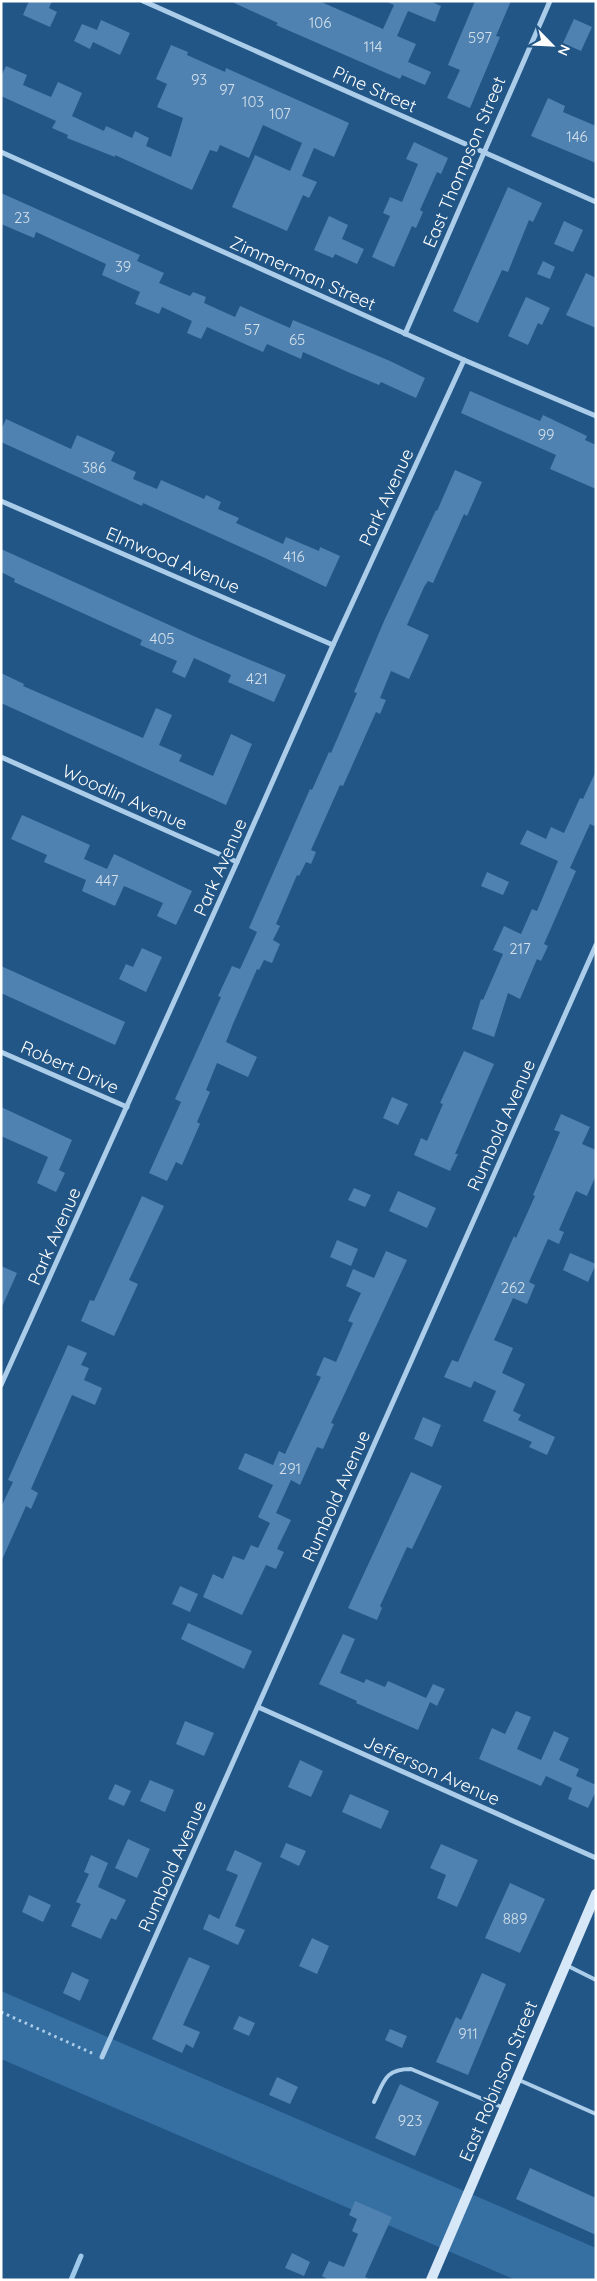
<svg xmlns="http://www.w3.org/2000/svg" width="597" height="2281" font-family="Quicksand,sans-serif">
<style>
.green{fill:#3670a3}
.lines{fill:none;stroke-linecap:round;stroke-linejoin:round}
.stream{stroke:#9fc9ea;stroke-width:5}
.building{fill:#4f82b0}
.path{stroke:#accde9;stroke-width:3;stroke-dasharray:2.5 4;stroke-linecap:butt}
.lane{stroke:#accde9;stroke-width:4}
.street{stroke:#accde9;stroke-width:5}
.secondary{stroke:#d6e7f7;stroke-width:10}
.labels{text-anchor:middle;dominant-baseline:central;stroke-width:5;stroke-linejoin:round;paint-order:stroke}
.number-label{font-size:15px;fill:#d3e0eb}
.street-label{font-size:18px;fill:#fff;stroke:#225686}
</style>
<rect width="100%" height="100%" fill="#225686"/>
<path class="green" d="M1 1991 596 2248V2280H516L1 2059Z"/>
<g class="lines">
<path class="stream" d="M71 2280 81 2256"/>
</g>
<g class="building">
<path d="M29 1H52L49 8 57 12 50 27 23 15Z"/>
<path d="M230 1H319L383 29 394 5 385 1H430L441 6 435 22 408 11 397 36 416 44 408 62 431 72 425 85 402 75 400 79 276 25 278 23Z"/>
<path d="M475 1H511L496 36 500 37 470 108 447 98 460 70 448 65Z"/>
<path d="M574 19 592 27 581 51 563 43Z"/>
<path d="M101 20 130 33 120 55 93 42 90 49 74 41 82 24 97 30Z"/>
<path d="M171 45 188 52 187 55 225 72 226 68 349 123 334 157 314 148 302 176 317 182 309 198 303 195 287 231 232 207 255 155 290 171 302 143 263 125 249 158 220 145 217 152 210 150 192 190 115 155V157L67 138 68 135 52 128 56 121 1 96V76L6 66 27 75 23 85 51 97 58 82 82 93 72 116 104 131 106 126 132 138 135 131 149 138 146 146 171 157 183 118 157 107 167 84 156 79Z"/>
<path d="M548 98 565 106 563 112 596 126V163L531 136Z"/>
<path d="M414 142 448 158 441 174 437 172 420 210 423 212 416 228 412 226 394 267 372 257 390 216 383 213 390 197 402 202 418 164 406 159Z"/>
<path d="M508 187 542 203 533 222 529 220 508 272 502 270 478 323 453 311Z"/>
<path d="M1 193 140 255 137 261 164 273 159 283 190 296 193 292 206 297 204 303 235 317 240 306 290 328 293 320 390 361 425 378 416 398 381 382 379 385 348 372 303 352 301 359 267 344 263 352 207 327 201 339 187 333 192 321 162 307 159 314 135 304 140 292 102 275 106 264 36 232 34 238 1 224Z"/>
<path d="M329 216 348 225 342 239 364 249 357 264 335 254 333 258 314 250Z"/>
<path d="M564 221 583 230 573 252 554 244Z"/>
<path d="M543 261 555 267 550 279 537 274Z"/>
<path d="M586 273 596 278V328L566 315Z"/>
<path d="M526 297 550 308 542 325 538 323 528 345 508 336Z"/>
<path d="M470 391 540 421 543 415 587 436 585 440 596 445V489L550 469 556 455 461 413Z"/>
<path d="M6 419 71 449 77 435 115 452 111 461 136 472 133 479 157 489 161 480 204 499 206 495 221 502 218 509 239 518 236 523 283 544 286 537 319 551 320 547 340 556 326 587 265 558 143 503 142 506 1 442V430Z"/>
<path d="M455 470 482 482 467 516 464 514 433 583 428 581 424 587 407 625 429 635 409 679 391 671 380 698 386 700 380 714 376 712 343 786 340 785 311 850 316 852 311 864 306 862 299 876 297 875 276 924 280 926 273 940 280 944 272 963 264 960 259 970 257 969 233 1024 226 1042 257 1057 248 1077 217 1063 206 1090 210 1092 197 1122 200 1124 182 1165 176 1162 167 1181 149 1173 181 1102 175 1099 221 997 218 996 232 966 240 969 257 932 249 928 310 789 312 790 329 752 331 753 357 693 354 692 384 621 436 510 437 511Z"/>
<path d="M1 549 198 638 286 675 274 702 228 682 231 675 194 658 185 678 172 672 177 661 140 645 142 640 14 582 15 579 1 572Z"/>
<path d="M1 673 24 684 23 686 143 738 156 708 172 715 159 745 182 755 179 761 213 776 231 734 252 744 226 805 1 703Z"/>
<path d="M596 771V827L590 824 570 868 576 871 544 944 548 946 541 961 537 959 520 999 508 993 494 1037 472 1029 481 999 483 1000 503 954 493 950 504 926 521 934 532 909 537 911 558 861 520 844 527 830 546 839 551 827 564 833 580 798 583 799Z"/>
<path d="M22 815 90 845 84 859 107 869 114 854 192 891 176 925 157 916 163 903 124 886 115 906 82 891 86 880 44 862 47 855 11 839Z"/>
<path d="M487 872 509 882 503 895 481 886Z"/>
<path d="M142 948 162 957 146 992 119 979 126 964 133 967Z"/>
<path d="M1 966 125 1022 115 1045 1 993Z"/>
<path d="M464 1051 494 1064 455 1154H458L450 1171 414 1155 421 1138 427 1141 443 1104 440 1103Z"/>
<path d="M392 1097 408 1104 398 1125 383 1118Z"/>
<path d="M1 1107 72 1140 59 1170 65 1173 56 1192 37 1183 48 1157 1 1136Z"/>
<path d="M561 1114 590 1127 582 1144 596 1150V1175L587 1196 576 1191 559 1230 564 1232 559 1244 548 1239 529 1282 535 1285 527 1304 513 1298 494 1340 513 1348 502 1373 525 1384 513 1411 521 1415 518 1420 555 1437 547 1455 529 1447 532 1442 483 1421 496 1391 474 1381 471 1388 444 1377 452 1360 458 1362 514 1236 516 1238 535 1196 533 1195 560 1132 554 1130Z"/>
<path d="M354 1188 371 1195 365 1207 348 1200Z"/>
<path d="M398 1191 436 1208 427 1228 389 1211Z"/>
<path d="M142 1196 164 1206 129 1280 138 1284 114 1336 81 1321 90 1300 94 1301Z"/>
<path d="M337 1240 358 1249 351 1266 330 1257Z"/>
<path d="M386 1251 407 1260 331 1423 334 1424 323 1449 317 1447 300 1485 291 1480 276 1513 291 1520 277 1549 284 1552 276 1569 266 1565 242 1615 203 1597 213 1574 223 1579 233 1556 244 1560 251 1545 258 1548 270 1523 258 1517 273 1485 238 1469 245 1453 273 1465 279 1451 285 1454 321 1377 316 1375 324 1357 336 1362 353 1323 348 1321 361 1293 346 1286 353 1269 374 1278Z"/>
<path d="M570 1253 596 1264 588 1282 563 1270Z"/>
<path d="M1 1266 17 1273 1 1309Z"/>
<path d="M68 1345 87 1353 81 1365 89 1368 84 1380 102 1388 95 1405 72 1395 31 1489 38 1493 31 1509 26 1506 1 1562V1507L13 1482 8 1480Z"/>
<path d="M423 1417 441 1425 432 1447 414 1439Z"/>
<path d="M411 1472 442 1486 412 1549 407 1547 380 1606 382 1608 377 1620 348 1608Z"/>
<path d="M180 1586 198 1594 190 1612 172 1604Z"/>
<path d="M188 1623 252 1651 244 1669 181 1639Z"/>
<path d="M343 1634 355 1639 340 1673 364 1683 366 1679 385 1687 388 1681 426 1698 433 1684 445 1689 437 1706 430 1702 418 1730 356 1703 357 1701 319 1684Z"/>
<path d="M516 1711 531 1717 517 1749 541 1760 554 1731 569 1738 559 1760 579 1769 576 1776 596 1785V1791L588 1808 568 1799 572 1788 546 1776 541 1786 479 1759 492 1728 505 1734Z"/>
<path d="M185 1721 214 1733 204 1756 176 1744Z"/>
<path d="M300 1760 323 1771 311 1797 288 1787Z"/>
<path d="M150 1780 174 1790 165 1812 140 1801Z"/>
<path d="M115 1784 131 1791 124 1806 108 1799Z"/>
<path d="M350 1794 389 1811 381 1829 342 1812Z"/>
<path d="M128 1839 150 1849 137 1878 115 1868Z"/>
<path d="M286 1843 306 1851 299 1866 280 1857Z"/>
<path d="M441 1844 478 1860 457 1907 437 1898 446 1875 430 1868Z"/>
<path d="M235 1850 262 1863 235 1926 245 1930 238 1945 203 1929 209 1914 219 1919 238 1875 226 1870Z"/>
<path d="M91 1855 108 1863 98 1887 126 1900 116 1920 111 1918 101 1939 71 1926 81 1904 76 1902 89 1874 84 1872Z"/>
<path d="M510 1883 545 1899 520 1953 485 1938Z"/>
<path d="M29 1895 51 1905 43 1922 22 1912Z"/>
<path d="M312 1938 329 1946 317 1974 299 1966Z"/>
<path d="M189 1957 210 1966 183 2025 200 2032 193 2048 186 2044 182 2053 152 2039Z"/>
<path d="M72 1972 89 1980 80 2001 63 1993Z"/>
<path d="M482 1973 506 1984 468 2075 436 2062 456 2017 461 2020Z"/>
<path d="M239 2016 255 2023 249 2036 233 2029Z"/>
<path d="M390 2029 407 2036 402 2048 385 2040Z"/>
<path d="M277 2077 298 2087 290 2104 269 2095Z"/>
<path d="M400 2084 439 2102 415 2156 375 2138Z"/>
<path d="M530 2168 596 2198V2235L516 2199Z"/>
<path d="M355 2201 392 2217 365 2277 372 2280H329L322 2276 329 2261 344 2267 358 2234 352 2231 357 2219 349 2215Z"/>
<path d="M292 2253 310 2262 304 2276 285 2268Z"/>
</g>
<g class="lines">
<path class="path" d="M1 2012 94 2054"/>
<g class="lane">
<path d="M568 1966 596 1980"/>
<path d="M519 2080 596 2114"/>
<path d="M374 2102C384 2081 385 2069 411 2069L504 2108"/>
</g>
<g class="street">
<path d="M143 1 596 202"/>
<path d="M1 152 464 360 596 416"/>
<path d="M405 334 550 1"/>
<path d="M1 501 333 645"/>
<path d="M1 757 237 862"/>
<path d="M1 1052 127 1107"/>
<path d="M1 1385 237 862 333 645 464 360"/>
<path d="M258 1707 596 1858"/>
<path d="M102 2057 596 945"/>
</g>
<path class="secondary" d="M431 2280 596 1894"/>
</g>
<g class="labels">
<g class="number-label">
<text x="320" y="22">106</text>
<text x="480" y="37">597</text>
<text x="373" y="46">114</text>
<text x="199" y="79">93</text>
<text x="227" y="89">97</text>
<text x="253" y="101">103</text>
<text x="280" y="113">107</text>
<text x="577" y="136">146</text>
<text x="22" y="217">23</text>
<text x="123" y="266">39</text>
<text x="252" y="329">57</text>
<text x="297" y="339">65</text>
<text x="546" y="434">99</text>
<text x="94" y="467">386</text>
<text x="294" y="556">416</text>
<text x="162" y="638">405</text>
<text x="257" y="678">421</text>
<text x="107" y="880">447</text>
<text x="520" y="948">217</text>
<text x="513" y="1287">262</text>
<text x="290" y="1468">291</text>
<text x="515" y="1918">889</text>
<text x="468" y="2033">911</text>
<text x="410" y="2120">923</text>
</g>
<g class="street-label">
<text transform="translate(375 89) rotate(24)">Pine Street</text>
<text transform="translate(464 162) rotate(-67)">East Thompson Street</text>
<text transform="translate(303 273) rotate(24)">Zimmerman Street</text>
<text transform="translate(386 497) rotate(-65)">Park Avenue</text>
<text transform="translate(173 560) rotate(23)">Elmwood Avenue</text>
<text transform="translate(125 797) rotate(24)">Woodlin Avenue</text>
<text transform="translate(220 867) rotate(-66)">Park Avenue</text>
<text transform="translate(70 1067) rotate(24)">Robert Drive</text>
<text transform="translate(501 1125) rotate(-66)">Rumbold Avenue</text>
<text transform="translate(54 1236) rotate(-66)">Park Avenue</text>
<text transform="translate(336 1496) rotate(-66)">Rumbold Avenue</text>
<text transform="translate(432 1770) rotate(24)">Jefferson Avenue</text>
<text transform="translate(172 1866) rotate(-66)">Rumbold Avenue</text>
<text transform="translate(498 2081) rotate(-67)">East Robinson Street</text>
</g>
</g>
<rect width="597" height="2281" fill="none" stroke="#ffffff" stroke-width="5"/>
<g transform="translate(552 45) rotate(114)" stroke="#225686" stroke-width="4" paint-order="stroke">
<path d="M0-4L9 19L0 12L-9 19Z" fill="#ffffff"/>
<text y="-8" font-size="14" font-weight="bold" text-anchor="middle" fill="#ffffff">N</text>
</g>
</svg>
